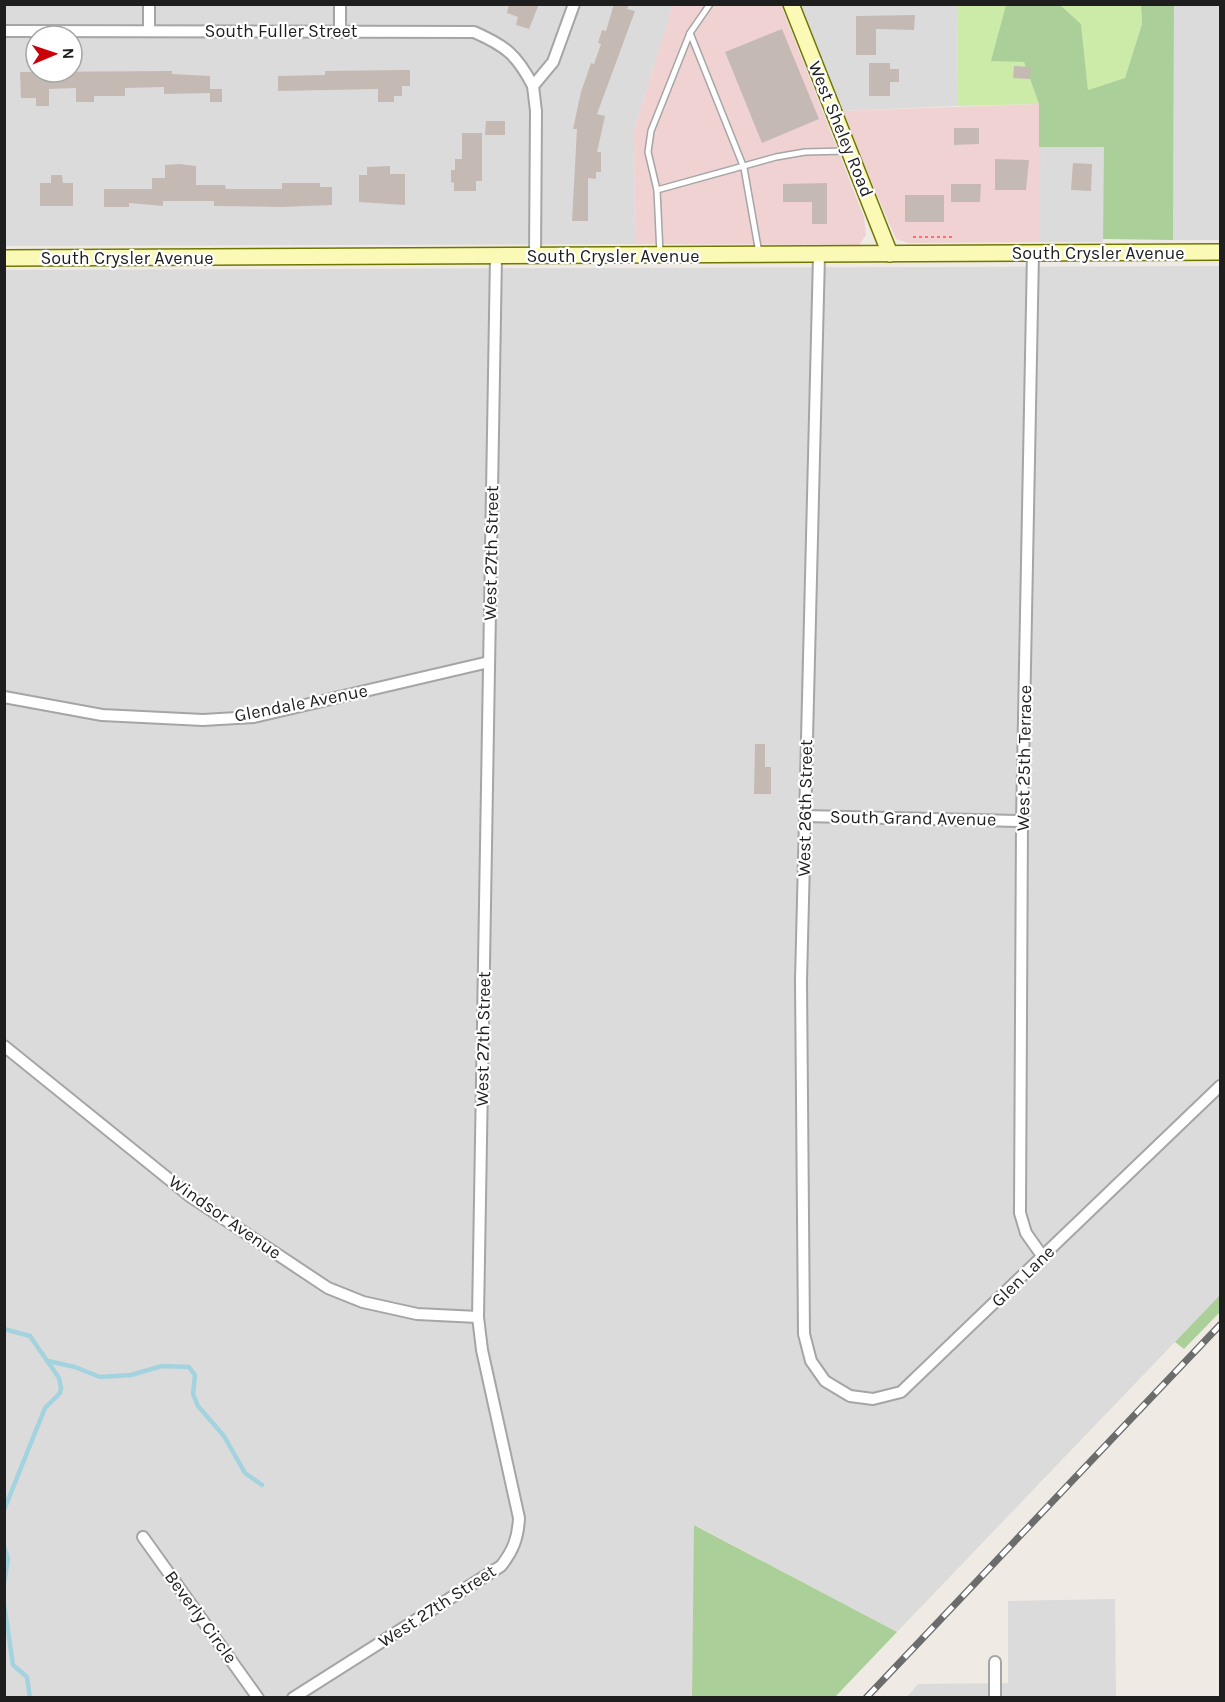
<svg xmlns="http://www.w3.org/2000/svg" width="1225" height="1702" font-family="Karla,sans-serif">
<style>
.residential{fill:#dcdbdb;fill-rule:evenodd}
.commercial{fill:#f0d2d3}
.grass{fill:#cceaa8}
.forest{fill:#abcf98}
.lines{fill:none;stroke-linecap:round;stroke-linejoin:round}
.stream{stroke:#a3d3de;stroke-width:4.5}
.building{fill:#c4bab3}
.lane-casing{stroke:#a5a5a5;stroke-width:8}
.street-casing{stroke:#a5a5a5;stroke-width:14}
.secondary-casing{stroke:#707703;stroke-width:18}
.path{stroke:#fc7068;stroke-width:2;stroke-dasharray:3 3;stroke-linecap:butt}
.lane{stroke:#fff;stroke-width:5}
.street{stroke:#fff;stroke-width:10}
.secondary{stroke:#fafab6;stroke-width:15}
.rail-casing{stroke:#6c6c6c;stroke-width:7}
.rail{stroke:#fff;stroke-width:4.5;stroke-dasharray:14;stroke-linecap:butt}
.labels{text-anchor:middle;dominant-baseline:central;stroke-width:4.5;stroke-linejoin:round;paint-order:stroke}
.street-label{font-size:18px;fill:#1e1e1e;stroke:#fff}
</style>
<rect width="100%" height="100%" fill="#efebe4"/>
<g class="residential">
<path d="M4 5H673L634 130 635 244 5 246ZM36 36H72V72H36Z"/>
<path d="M799 5H958L957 106 841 111Z"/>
<path d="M1174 5H1220V240H1173Z"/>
<path d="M1105 146 1103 242H1039V147Z"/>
<path d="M1220 266V1295L897 1632 695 1525 692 1697H5L4 270Z"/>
<path d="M1115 1599 1116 1697 906 1698 918 1684 1008 1683V1601Z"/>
</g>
<g class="commercial">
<path d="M673 5H781L864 217 866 235 859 245 635 244 634 130Z"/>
<path d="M1039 104V242L908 243 896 239 841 111Z"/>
</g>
<g class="grass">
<path d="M958 5H1006L992 60 1024 62 1039 104 957 106Z"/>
<path d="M1060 5H1141L1142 24 1125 78 1088 90 1081 24Z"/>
</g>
<g class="forest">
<path d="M1006 5H1060L1081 24 1088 90 1125 78 1142 24 1141 5H1174L1173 240 1103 239 1104 147H1039V104L1024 62 991 61Z"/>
<path d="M1220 1295V1312L1184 1349 1175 1342Z"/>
<path d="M694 1525 897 1632 835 1697H692Z"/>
</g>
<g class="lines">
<g class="stream">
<path d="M4 1329 30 1336 59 1378 61 1388 60 1393 45 1408 4 1510"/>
<path d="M48 1361 75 1367 100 1377 131 1375 162 1366 189 1367 195 1375 193 1394 198 1406 224 1436 245 1473 262 1485"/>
<path d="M4 1547 8 1559 4 1583"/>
<path d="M4 1604 13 1665 27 1677 30 1698"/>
</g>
</g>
<g class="building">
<path d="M509 4H539L529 29 516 25 518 17 507 13Z"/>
<path d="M614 4H629L627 9 635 11 597 114 605 116 597 152H601V172H596V179L588 178V221H572L577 129H573L581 92 591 63 594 64 601 44 598 43 602 30 606 31Z"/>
<path d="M915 15 914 30 876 29V55H856V16Z"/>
<path d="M782 29 819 119 762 143 725 52Z"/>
<path d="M869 63H890V69H899V82H890V96H869Z"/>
<path d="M1014 66 1031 67 1030 79 1013 78Z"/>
<path d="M399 70H410V86H402V96H394V102H378V89L278 91V76L325 75V71Z"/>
<path d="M172 71V74L210 76V89H222V102H210V93L164 94V87L125 88V96H94V102H76V88L49 89V106H36V98H21L20 72Z"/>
<path d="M486 121H505V135H485Z"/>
<path d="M954 128H979V144L954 145Z"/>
<path d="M462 133H482V181H476V191H454V183L451 182V170H455V159H462Z"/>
<path d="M995 159 1029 160 1026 190H995Z"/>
<path d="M1073 163 1092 164 1091 191 1071 190Z"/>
<path d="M180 164 196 166V185H225L226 189H282V183H320V187H332V205L282 207 214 206V201H163V206L129 203V207H104V189H152V178H165V165Z"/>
<path d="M390 166V174H405V205L359 202V175H367V167Z"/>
<path d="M51 175H62L63 183H73V206H40V183H51Z"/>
<path d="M827 183V224H812V202H783V184Z"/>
<path d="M951 184H981L980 202H951Z"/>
<rect x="905" y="195" width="39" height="27"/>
<path d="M755 744H765V767H771V794H754Z"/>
</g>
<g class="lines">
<g class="lane-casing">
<g id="lane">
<path d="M690 33 744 168 759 253"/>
<path d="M657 190 776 157 805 152 847 151"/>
<path d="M660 254 657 190 648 152 651 131 690 33 710 4"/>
</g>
</g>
<g class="street-casing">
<g id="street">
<path d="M4 31 474 32C506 46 517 55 533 86"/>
<path d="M149 31V4"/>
<path d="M340 32V4"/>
<path d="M1033 253 1022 821 1020 1213 1026 1233 1043 1257"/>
<path d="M819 255 801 981 804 1334 811 1361 825 1381 850 1396 873 1399 901 1392 1220 1086"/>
<path d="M535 256 536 111 533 86 553 62 574 4"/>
<path d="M4 697 102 715 203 720 254 717 489 662"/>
<path d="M804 816 1022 821"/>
<path d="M4 1046 191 1197 328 1288 363 1302 417 1314 478 1317"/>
<path d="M143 1537 258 1698"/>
<path d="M995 1662V1698"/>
<path d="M293 1698 501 1566C513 1551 518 1538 519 1518L482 1350 478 1317 496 256"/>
</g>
</g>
<g class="secondary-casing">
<g id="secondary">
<path d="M791 4 890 254"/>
<path d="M4 258 1220 252"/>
</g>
</g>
<path class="path" d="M913 237H952"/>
<use href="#lane" class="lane"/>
<use href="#street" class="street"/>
<use href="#secondary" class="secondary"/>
<g class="rail-casing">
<path id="rail" d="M866 1698 1220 1325"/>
</g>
<use href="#rail" class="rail"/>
</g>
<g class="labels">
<g class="street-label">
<text x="281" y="31">South Fuller Street</text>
<text transform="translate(841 129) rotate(68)">West Sheley Road</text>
<text x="1098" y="253">South Crysler Avenue</text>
<text x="613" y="256">South Crysler Avenue</text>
<text x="127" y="258">South Crysler Avenue</text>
<text transform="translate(491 553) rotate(-89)">West 27th Street</text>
<text transform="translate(301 703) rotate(-11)">Glendale Avenue</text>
<text transform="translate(1024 758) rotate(-89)">West 25th Terrace</text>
<text transform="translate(805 808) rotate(-89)">West 26th Street</text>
<text transform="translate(913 818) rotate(1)">South Grand Avenue</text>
<text transform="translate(483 1039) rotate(-89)">West 27th Street</text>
<text transform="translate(225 1217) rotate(35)">Windsor Avenue</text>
<text transform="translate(1023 1276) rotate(-44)">Glen Lane</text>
<text transform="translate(437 1606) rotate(-33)">West 27th Street</text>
<text transform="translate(201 1617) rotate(54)">Beverly Circle</text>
</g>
</g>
<rect width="1225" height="1702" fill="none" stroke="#1e1e1e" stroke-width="12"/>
<g transform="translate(54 54) rotate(88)"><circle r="28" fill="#ffffff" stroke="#a5a5a5" stroke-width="1.5"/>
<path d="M0-4.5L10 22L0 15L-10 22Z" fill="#cc000a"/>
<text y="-9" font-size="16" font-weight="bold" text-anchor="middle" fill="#1e1e1e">N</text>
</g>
</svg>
